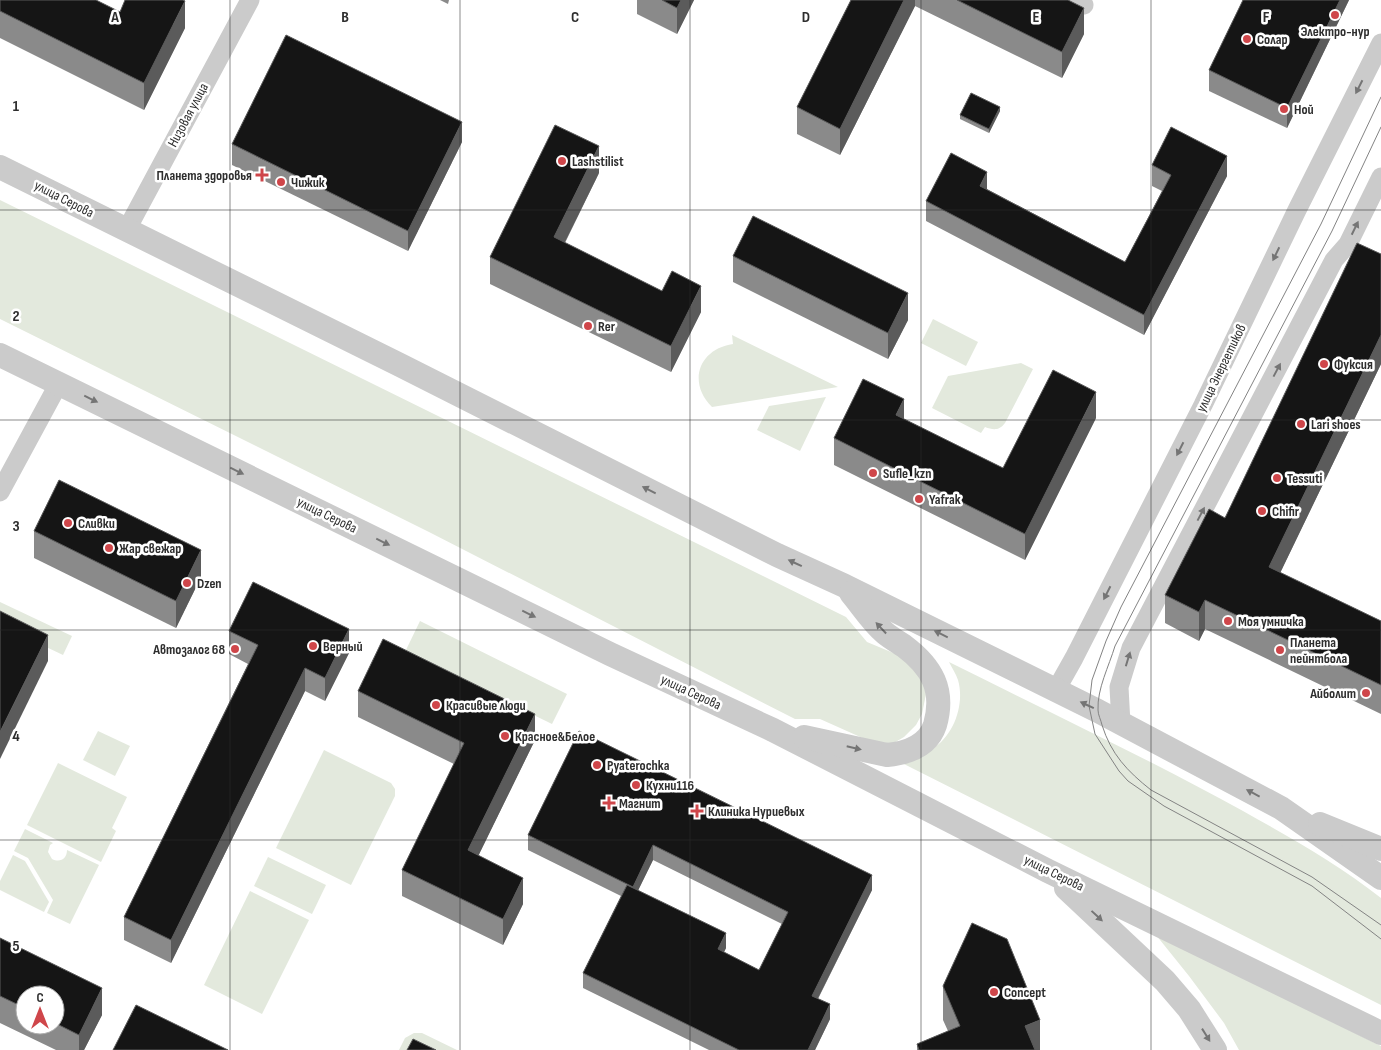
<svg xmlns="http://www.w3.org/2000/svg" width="1381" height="1050" font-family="'Sofia Sans Condensed',sans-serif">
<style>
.green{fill:#e3e9dd}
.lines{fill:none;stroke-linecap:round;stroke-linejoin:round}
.minor{stroke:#cbcbcb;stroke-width:19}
.tertiary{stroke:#cbcbcb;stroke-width:24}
.tram{stroke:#838383;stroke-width:1}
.wall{fill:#8a8a8a;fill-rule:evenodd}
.shaded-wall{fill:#5b5b5b}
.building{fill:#151515;stroke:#5b5b5b}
.oneway{fill:#757575}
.grid{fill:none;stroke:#2e2e2e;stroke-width:1;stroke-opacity:0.55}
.poi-dot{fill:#cf464a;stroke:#fff;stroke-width:2}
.labels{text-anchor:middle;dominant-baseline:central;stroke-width:5;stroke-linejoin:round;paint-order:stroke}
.poi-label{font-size:14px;font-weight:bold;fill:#2e2e2e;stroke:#fff;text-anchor:start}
.street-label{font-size:14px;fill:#2e2e2e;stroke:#fff}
.grid-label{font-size:16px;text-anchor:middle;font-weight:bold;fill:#2e2e2e;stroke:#fff;stroke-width:5;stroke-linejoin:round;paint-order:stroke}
</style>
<rect width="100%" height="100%" fill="#fff"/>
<g class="green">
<path d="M0 200 846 617 867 642 903 657 917 665 927 689 922 714 916 725 904 737 892 744 867 740 820 719H795L429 532 0 319Z"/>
<path d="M933 319 978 342 966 366 921 343Z"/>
<path d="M732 335 838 387 712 407C687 382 699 349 733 344Z"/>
<path d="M1021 363 1033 369 1005 423C999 431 993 430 985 427L981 433 932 408 948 376Z"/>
<path d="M826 397 800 451 757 430 769 406Z"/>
<path d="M0 602 72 636 63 655 0 625Z"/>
<path d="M420 621 567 694 552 724 405 652Z"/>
<path d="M949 662C1047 711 1147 758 1243 811 1291 838 1338 864 1381 898V1005L898 761C909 758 922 755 932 749 954 736 965 704 958 680 956 674 952 668 949 662Z"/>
<path d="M98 731 130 746 115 776 83 760Z"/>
<path d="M324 750 391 783 395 789V796L351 885 276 848Z"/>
<path d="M58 763 127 797 112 828 116 831 101 862 27 825Z"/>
<path d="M25 829 53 843 50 845 48 852 52 859C60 863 67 859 67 850L99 865 70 924 47 913 53 900 28 858 14 851Z"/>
<path d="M13 855 25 861 49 902 44 912 0 890V881Z"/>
<path d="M268 857 326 885 312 914 254 886Z"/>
<path d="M250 891 309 920 262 1014 204 985Z"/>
<path d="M1156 935 1381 1046V1050H1239L1224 1023 1189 976Z"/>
<path d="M414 1033H422L457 1050H399L405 1038Z"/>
</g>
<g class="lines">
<g class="minor">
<path d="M1076 0 1084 5"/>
<path d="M126 231 250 0"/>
<path d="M0 492 59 383"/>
<path d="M1056 690 1074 658 1203 405 1297 210 1381 43"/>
<path d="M1121 724 1119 687 1131 648 1334 260 1348 244 1381 177"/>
</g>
<g class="tertiary">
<path d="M0 167 400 365 777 555 845 586 1098 711 1281 808 1381 878"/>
<path d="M0 355 610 654 773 730 1048 871 1381 1033"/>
<path d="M804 737 887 755C907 753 928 746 935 725 945 690 932 667 904 646 898 642 891 638 885 633 872 622 862 606 851 593"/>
<path d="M1320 824 1381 849"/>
<path d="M1066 888 1165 981 1189 1009 1215 1050"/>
</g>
<g class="tram">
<path d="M1381 97 1321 224 1121 607 1106 641 1092 680 1089 706 1095 734 1119 771 1128 781 1164 806 1312 886 1381 939"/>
<path d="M1381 127 1332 231 1115 646C1109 666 1097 689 1098 710 1098 715 1101 720 1102 725 1111 754 1127 771 1151 790L1312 877 1381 925"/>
</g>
</g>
<g class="wall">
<path d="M0 0 120 12 185 28 144 110 0 38Z"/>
<path d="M440 0H449L448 4Z"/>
<path d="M637 0H694L677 34 637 14Z"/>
<path d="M851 0H1068L1084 34 1062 78 915 6 840 155 797 134V107Z"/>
<path d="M1243 0H1349L1287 128 1209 91V70Z"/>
<path d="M1000 111 989 133 960 119V115Z"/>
<path d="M462 142 408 251 232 165V144Z"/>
<path d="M1152 165 1227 176 1144 335 926 221V201L987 189 1125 262 1162 191 1152 186Z"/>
<path d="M599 173 565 243 701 312 671 372 490 284V257Z"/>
<path d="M1381 254V364L1280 573 1381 621V714L1205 629 1199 641 1165 623V595L1225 518Z"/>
<path d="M733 256 908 320 888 359 733 282Z"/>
<path d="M1096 418 1025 560 834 465V438L904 419 1003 468Z"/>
<path d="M34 531 201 577 176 628 34 558Z"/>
<path d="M229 631 349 653 325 701 305 691 171 963 124 940V917L248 664 229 654Z"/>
<path d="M358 691 535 740 478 856 523 904 503 945 402 896V870L454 764 358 717Z"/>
<path d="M579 731 872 890 818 999 830 1019 815 1050H709L583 988V973L621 896 528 850V835ZM653 860 782 924 759 970 724 952 726 948 638 890Z"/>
<path d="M0 938 102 1015 84 1050H56L0 1023ZM25 995H55V1025H25Z"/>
<path d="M943 986 1040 1050H917V1044L948 1031 943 1020Z"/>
</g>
<g class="shaded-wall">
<path d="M681 0H694L677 34V8Z"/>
<path d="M904 0H915V6L840 155V129Z"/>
<path d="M1340 0H1349L1287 128V108Z"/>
<path d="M185 1V28L144 110V83Z"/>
<path d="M1084 8V34L1062 78V52Z"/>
<path d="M1000 107V111L989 133V129Z"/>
<path d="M462 122V142L408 251V231Z"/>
<path d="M599 146V173L554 264V237Z"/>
<path d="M1227 156V176L1144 335V315Z"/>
<path d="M987 172V192L980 186Z"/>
<path d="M701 286V312L671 372V346Z"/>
<path d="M908 293V320L888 359V333Z"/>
<path d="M1381 335V364L1269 596V567Z"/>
<path d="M1096 392V418L1025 560V534Z"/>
<path d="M904 399V426L896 415Z"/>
<path d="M201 550V577L176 628V601Z"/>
<path d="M1205 600V629L1199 641V612Z"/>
<path d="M349 629V653L325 701V678Z"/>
<path d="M48 635V661L0 759V732Z"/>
<path d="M305 668V691L171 963V940Z"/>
<path d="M535 714V740L468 877V850Z"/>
<path d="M653 845V860L633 901V887Z"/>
<path d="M872 875V890L812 1010V996Z"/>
<path d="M523 878V904L503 945V919Z"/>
<path d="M726 933V948L718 964V949Z"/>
<path d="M102 988V1015L84 1050H79V1035Z"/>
<path d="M830 1004V1019L815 1050H808Z"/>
<path d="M1040 1020V1050H1025V1026Z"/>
</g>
<g class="building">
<path d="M0 0H96L120 12 125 0H183L185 1 144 83 0 11Z"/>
<path d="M662 0H681L677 8Z"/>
<path d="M851 0H904L840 129 797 107Z"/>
<path d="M957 0H1068L1084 8 1062 52Z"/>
<path d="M1243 0H1340L1287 108 1209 70Z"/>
<path d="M286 35 462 122 408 231 232 144Z"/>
<path d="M971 93 1000 107 989 129 960 115Z"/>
<path d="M555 125 599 146 554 237 662 291 672 271 701 286 671 346 490 257Z"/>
<path d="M1171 127 1227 156 1144 315 926 201 951 153 987 172 980 186 1125 262 1171 175 1152 165Z"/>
<path d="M753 216 908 293 888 333 733 256Z"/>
<path d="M1357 243 1381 254V335L1269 567 1381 621V685L1205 600 1199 612 1165 595 1209 509 1225 518Z"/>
<path d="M1053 370 1096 392 1025 534 834 438 863 379 904 399 896 415 1003 468Z"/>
<path d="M59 480 201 550 176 601 34 531Z"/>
<path d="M253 582 349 629 325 678 305 668 171 940 124 917 258 645 229 631Z"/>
<path d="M0 611 48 635 0 732Z"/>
<path d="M383 639 535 714 468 850 523 878 503 919 402 870 464 743 358 691Z"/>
<path d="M579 731 872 875 812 996 830 1004 808 1050H739L583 973 627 885 726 933 718 949 759 970 788 912 653 845 633 887 528 835Z"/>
<path d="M972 923 1007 939 1040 1020 1025 1026 1035 1050H919L917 1044 960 1026 943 986Z"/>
<path d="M0 938 102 988 79 1035 55 1023V995H25V1008L0 996Z"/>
<path d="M136 1005 228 1050H113Z"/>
<path d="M413 1039 436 1050H407Z"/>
</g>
<defs><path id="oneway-solid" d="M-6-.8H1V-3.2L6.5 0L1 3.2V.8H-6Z" transform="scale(1.25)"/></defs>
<g class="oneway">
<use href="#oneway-solid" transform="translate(1359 87) rotate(117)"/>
<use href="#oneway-solid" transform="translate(1355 228) rotate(-64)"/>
<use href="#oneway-solid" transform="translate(1276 254) rotate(116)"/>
<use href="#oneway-solid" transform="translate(1277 370) rotate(-62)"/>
<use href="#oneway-solid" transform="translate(91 399) rotate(26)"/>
<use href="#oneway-solid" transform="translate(1180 449) rotate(117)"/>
<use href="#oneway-solid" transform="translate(237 471) rotate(26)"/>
<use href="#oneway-solid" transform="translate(649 490) rotate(-153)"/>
<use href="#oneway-solid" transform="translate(1201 514) rotate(-62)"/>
<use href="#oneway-solid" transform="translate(383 542) rotate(26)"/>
<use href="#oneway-solid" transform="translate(795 563) rotate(-155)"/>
<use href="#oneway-solid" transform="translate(1107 593) rotate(117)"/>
<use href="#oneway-solid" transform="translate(529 614) rotate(26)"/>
<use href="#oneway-solid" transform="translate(881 628) rotate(-133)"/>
<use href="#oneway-solid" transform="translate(941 634) rotate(-154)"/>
<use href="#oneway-solid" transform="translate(1128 659) rotate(-73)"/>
<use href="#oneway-solid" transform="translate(1087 705) rotate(-155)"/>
<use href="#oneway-solid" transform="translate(854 748) rotate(13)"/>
<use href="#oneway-solid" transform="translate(1253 793) rotate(-152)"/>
<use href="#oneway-solid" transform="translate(1097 916) rotate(43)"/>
<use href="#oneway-solid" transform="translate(1206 1035) rotate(58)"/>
</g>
<path class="grid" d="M230 0V1050M460 0V1050M690 0V1050M921 0V1050M1151 0V1050M0 210H1381M0 420H1381M0 630H1381M0 840H1381"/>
<g class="poi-dot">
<circle cx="1335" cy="15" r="5"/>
<circle cx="1247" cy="39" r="5"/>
<circle cx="1284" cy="109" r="5"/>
<circle cx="562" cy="161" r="5"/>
<path d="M259.5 167.5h5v5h5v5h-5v5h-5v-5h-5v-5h5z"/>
<circle cx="281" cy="182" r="5"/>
<circle cx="588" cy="326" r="5"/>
<circle cx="1324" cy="364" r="5"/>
<circle cx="1301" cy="424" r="5"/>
<circle cx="873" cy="473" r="5"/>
<circle cx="1277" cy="478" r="5"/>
<circle cx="919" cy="499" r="5"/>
<circle cx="1262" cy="511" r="5"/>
<circle cx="68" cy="523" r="5"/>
<circle cx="109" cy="548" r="5"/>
<circle cx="187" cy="583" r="5"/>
<circle cx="1228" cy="621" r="5"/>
<circle cx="313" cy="646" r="5"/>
<circle cx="235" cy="649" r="5"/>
<circle cx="1280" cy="650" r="5"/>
<circle cx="1366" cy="693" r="5"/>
<circle cx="436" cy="705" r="5"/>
<circle cx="505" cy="736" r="5"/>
<circle cx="597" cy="765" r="5"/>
<circle cx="636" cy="785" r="5"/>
<path d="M606.5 795.5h5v5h5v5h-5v5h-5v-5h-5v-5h5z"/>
<path d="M694.5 803.5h5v5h5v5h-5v5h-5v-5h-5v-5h5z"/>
<circle cx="994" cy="992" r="5"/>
</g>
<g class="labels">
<g class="poi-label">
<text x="1335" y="31" text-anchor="middle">Электро-нур</text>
<text x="1257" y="39">Солар</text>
<text x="1294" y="109">Ной</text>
<text x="572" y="161">Lashstilist</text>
<text x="252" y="175" text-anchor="end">Планета здоровья</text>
<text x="291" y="182">Чижик</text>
<text x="598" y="326">Rer</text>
<text x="1334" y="364">Фуксия</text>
<text x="1311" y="424">Lari shoes</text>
<text x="883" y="473">Sufle_kzn</text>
<text x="1287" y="478">Tessuti</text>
<text x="929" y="499">Yafrak</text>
<text x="1272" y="511">Chifir</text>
<text x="78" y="523">Сливки</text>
<text x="119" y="548">Жар свежар</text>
<text x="197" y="583">Dzen</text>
<text x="1238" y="621">Моя умничка</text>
<text x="1290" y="642">Планета<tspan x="1290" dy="16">пейнтбола</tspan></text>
<text x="323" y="646">Верный</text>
<text x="225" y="649" text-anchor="end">Автозалог 68</text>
<text x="1356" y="693" text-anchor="end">Айболит</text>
<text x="446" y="705">Красивые люди</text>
<text x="515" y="736">Красное&amp;Белое</text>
<text x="607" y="765">Pyaterochka</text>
<text x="646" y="785">Кухни116</text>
<text x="619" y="803">Магнит</text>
<text x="708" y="811">Клиника Нуриевых</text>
<text x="1004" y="992">Concept</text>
</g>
<g class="street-label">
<text transform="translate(188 115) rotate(-62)">Низовая улица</text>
<text transform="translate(64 199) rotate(27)">улица Серова</text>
<text transform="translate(1221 368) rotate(-64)">улица Энергетиков</text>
<text transform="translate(327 515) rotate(26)">улица Серова</text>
<text transform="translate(691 692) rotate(25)">улица Серова</text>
<text transform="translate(1054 873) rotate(26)">улица Серова</text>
</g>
</g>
<g class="grid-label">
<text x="115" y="22">A</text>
<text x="345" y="22">B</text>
<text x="575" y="22">C</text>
<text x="806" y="22">D</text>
<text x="1036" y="22">E</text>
<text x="1266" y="22">F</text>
<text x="16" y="111">1</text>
<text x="16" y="321">2</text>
<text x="16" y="531">3</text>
<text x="16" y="741">4</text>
<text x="16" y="951">5</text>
</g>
<g transform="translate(40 1010)"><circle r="24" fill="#ffffff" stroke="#ababab"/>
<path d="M0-4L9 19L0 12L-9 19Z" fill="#cf464a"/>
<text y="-8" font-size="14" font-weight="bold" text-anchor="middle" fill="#2e2e2e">С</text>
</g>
</svg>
